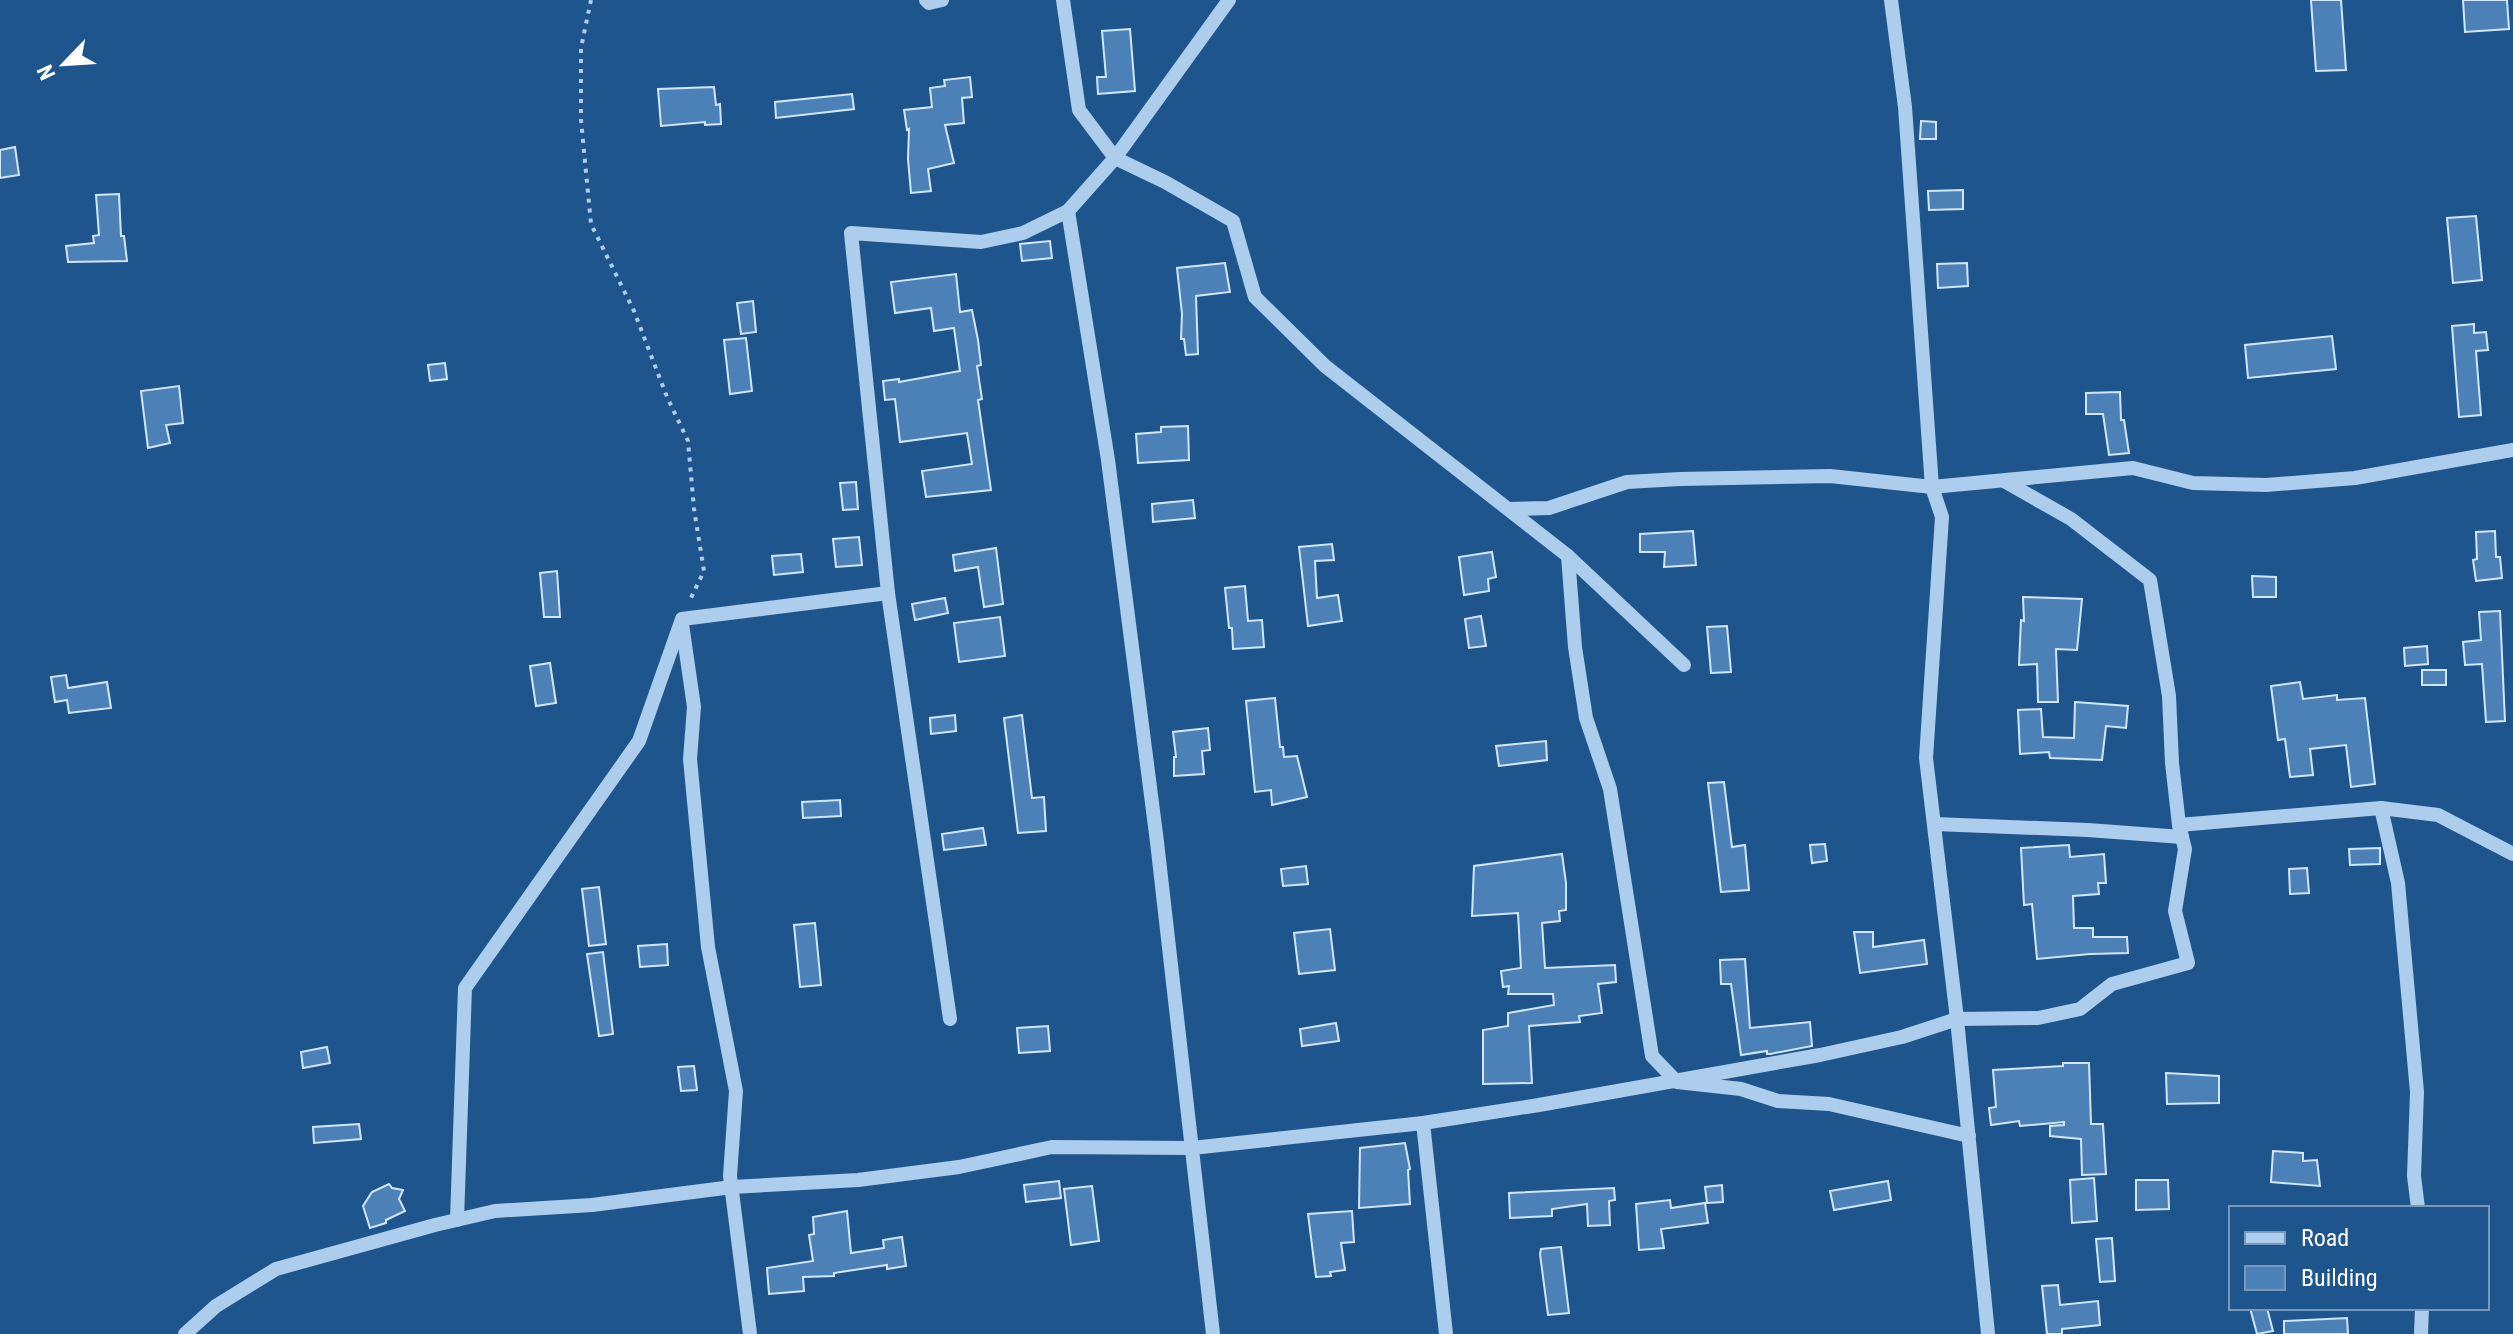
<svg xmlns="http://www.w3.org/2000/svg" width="2513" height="1334" font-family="'Roboto Condensed',sans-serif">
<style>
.building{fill:#4b81b7;stroke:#d2e6f9;stroke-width:2}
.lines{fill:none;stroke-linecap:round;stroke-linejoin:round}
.path{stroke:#adcdec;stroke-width:4;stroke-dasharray:4 6;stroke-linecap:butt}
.minor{stroke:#adcdec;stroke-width:14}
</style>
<rect width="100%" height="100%" fill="#1f558d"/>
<g class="building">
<path d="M2311 0H2341L2346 70 2316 71Z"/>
<path d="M2463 0H2507L2509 29 2465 32Z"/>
<path d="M1130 29 1135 91 1098 94 1097 77H1106L1102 31Z"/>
<path d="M970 77 972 97 962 98 964 123 945 125 954 163 928 169 931 191 911 193 908 159 909 129 907 130 904 110 932 107 930 88 945 86 944 80Z"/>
<path d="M714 87 716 105 720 104 721 124 705 125V122L661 126 658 89Z"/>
<path d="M852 94 854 109 776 118 775 102Z"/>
<path d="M1921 121 1936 122V139H1920Z"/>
<path d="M15 147 19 175 0 178V150Z"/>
<path d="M1963 190V209L1929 210 1928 191Z"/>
<path d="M119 194 121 236H124L127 261 68 262 66 246 94 243 93 236 99 235 96 195Z"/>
<path d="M2476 216 2482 280 2453 283 2447 218Z"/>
<path d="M1050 241 1052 258 1022 261 1020 244Z"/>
<path d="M1225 263 1230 292 1196 296 1198 354 1186 355 1184 339H1181L1182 314 1177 268Z"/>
<path d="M1967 263 1968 286 1938 288 1937 264Z"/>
<path d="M956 274 960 312 972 310 978 340 981 365 977 366 982 399 978 400 991 490 926 497 922 471 972 464 967 433 900 442 895 399 885 400 883 381 899 379V382L960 371 954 328 934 331 931 308 895 313 891 282Z"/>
<path d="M753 301 756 332 741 334 737 303Z"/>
<path d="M2474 324V333L2486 332 2488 350 2476 351 2481 415 2459 417 2452 326Z"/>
<path d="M2332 336 2336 369 2248 378 2245 345Z"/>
<path d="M746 338 752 391 730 394 724 340Z"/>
<path d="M445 363 447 379 430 381 428 365Z"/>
<path d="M179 386 183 423 166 425 170 443 148 448 141 391Z"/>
<path d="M2120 392 2121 420H2124L2129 453 2109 455 2103 414H2086V393Z"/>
<path d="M1188 426 1189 460 1138 463 1136 434 1161 432V427Z"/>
<path d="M856 482 858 509 843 510 840 483Z"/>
<path d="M1193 500 1195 518 1153 522 1152 504Z"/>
<path d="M1693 531 1696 565 1664 567 1665 552H1640V534Z"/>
<path d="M2495 531 2496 557H2500L2502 578 2476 581 2473 560 2477 559 2476 532Z"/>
<path d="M859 537 862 565 836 567 833 539Z"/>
<path d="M1332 544 1334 560 1315 561 1317 598 1338 595 1342 621 1308 626 1299 547Z"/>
<path d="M996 548 1003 604 984 607 978 567 955 571 953 555Z"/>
<path d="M1492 552 1496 577 1488 579 1489 591 1464 595 1459 557Z"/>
<path d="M801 554 803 572 774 575 772 556Z"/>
<path d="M557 571 560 617H544L540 573Z"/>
<path d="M2252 576 2276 577V597H2253Z"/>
<path d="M1245 586 1248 621 1262 620 1264 647 1233 649 1232 628H1229L1225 588Z"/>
<path d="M2023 597 2082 599 2077 650 2056 649 2058 702H2038L2037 664 2019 665 2021 620 2024 621Z"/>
<path d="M945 598 948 613 915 620 912 604Z"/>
<path d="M2500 611 2505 721 2486 722 2482 664 2465 665 2463 642 2481 640 2479 612Z"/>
<path d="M1481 616 1486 646 1469 648 1465 619Z"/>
<path d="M1000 617 1005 656 959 662 954 623Z"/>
<path d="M1727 626 1731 672 1711 673 1707 627Z"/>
<path d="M2427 646 2428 664 2405 666 2404 648Z"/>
<path d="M550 663 556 703 536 706 530 666Z"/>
<rect x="2422" y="670" width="24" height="15"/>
<path d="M66 675 68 688 107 682 111 708 69 713 67 700 55 702 51 677Z"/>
<path d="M2300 682 2303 699 2337 695V700L2365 698 2375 784 2351 787 2346 745 2310 749 2313 775 2290 777 2285 739 2278 740 2271 686Z"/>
<path d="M1275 698 1280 747H1283L1284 757 1297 756 1307 797 1272 805 1271 790 1255 792 1246 701Z"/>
<path d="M2075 702 2128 706 2126 728 2106 726 2102 760 2050 758 2049 752 2020 754 2018 710 2041 709 2043 737 2074 738Z"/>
<path d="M955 715 956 731 931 734 930 718Z"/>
<path d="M1022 715 1032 798 1044 797 1046 831 1018 833 1004 718Z"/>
<path d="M1208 728 1210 750 1202 751 1204 774 1174 776V757H1176L1173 732Z"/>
<path d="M1546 741 1547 760 1499 766 1496 746Z"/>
<path d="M1724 782 1732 847 1745 845 1749 890 1721 892 1708 783Z"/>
<path d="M840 800 841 816 803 818 802 802Z"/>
<path d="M983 828 986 845 944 850 942 834Z"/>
<path d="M1825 844 1827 861 1812 863 1810 845Z"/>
<path d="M2069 845 2070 857 2104 854 2106 883H2098L2099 894 2073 896 2074 928H2093V937H2127L2128 953 2090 954 2037 959 2032 904 2024 905 2021 848Z"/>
<path d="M2380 848V864L2350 865 2349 849Z"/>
<path d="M1562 854 1566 883V910L1559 911 1560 921 1542 923 1545 968 1615 965 1616 982 1598 984 1602 1013 1579 1016 1580 1022 1529 1026 1532 1083 1483 1084V1030L1508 1026V1013L1554 1005 1553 994H1508L1509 986 1503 987 1501 971 1521 968 1518 913 1472 916 1474 866Z"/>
<path d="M1306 866 1308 884 1283 886 1281 869Z"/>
<path d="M2307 868 2309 893 2290 894 2289 869Z"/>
<path d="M599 887 606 944 589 946 582 889Z"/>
<path d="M815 923 821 985 800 987 794 925Z"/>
<path d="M1330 929 1335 970 1299 974 1294 933Z"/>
<path d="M1854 932H1873V947L1924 940 1927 964 1860 973Z"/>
<path d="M667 944 668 965 640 967 638 946Z"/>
<path d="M603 952 613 1034 599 1036 587 954Z"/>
<path d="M1745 959 1750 1028 1810 1022 1812 1046 1770 1054H1767V1051L1741 1055 1731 984H1721L1720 960Z"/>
<path d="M1336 1023 1339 1041 1302 1046 1300 1029Z"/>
<path d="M1048 1026 1050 1051 1019 1053 1017 1028Z"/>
<path d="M327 1047 330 1063 303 1068 301 1052Z"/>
<path d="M2063 1063H2089L2091 1124H2103L2106 1174 2082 1175 2081 1139 2050 1136V1126L2064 1125V1122L2020 1126 2019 1121 1991 1125 1989 1108 1996 1107 1993 1070 2063 1066Z"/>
<path d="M694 1066 697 1090 681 1091 678 1067Z"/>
<path d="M2166 1073 2219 1076V1103L2167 1104Z"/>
<path d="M359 1124 361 1139 314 1143 313 1127Z"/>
<path d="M1405 1143 1410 1169 1408 1170 1410 1204 1359 1208 1360 1148Z"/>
<path d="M2273 1151 2303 1153V1161L2317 1160 2320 1186 2271 1182Z"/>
<path d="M2094 1178 2097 1221 2072 1223 2070 1180Z"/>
<path d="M2136 1180H2168L2169 1209 2136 1210Z"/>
<path d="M1059 1181 1061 1198 1026 1202 1024 1185Z"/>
<path d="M1888 1181 1891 1200 1834 1210 1830 1191Z"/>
<path d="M389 1184 392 1188 403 1190 399 1199 405 1211 386 1220V1223L370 1228 363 1206 372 1192Z"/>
<path d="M1722 1185 1723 1202 1707 1203 1705 1187Z"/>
<path d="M1092 1186 1099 1241 1071 1245 1064 1189Z"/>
<path d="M1614 1188 1615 1200 1609 1201 1610 1225 1588 1226 1587 1204 1552 1209V1216L1510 1218 1509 1193Z"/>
<path d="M1670 1200 1671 1208 1705 1203 1708 1223 1661 1229 1664 1248 1639 1250 1636 1204Z"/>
<path d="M847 1211 851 1253 884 1248 883 1240 902 1237 906 1266 887 1269V1265L834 1273V1276L803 1277 804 1291 769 1294 767 1268 813 1261 809 1235 814 1234 813 1217Z"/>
<path d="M1352 1211 1354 1242 1341 1243 1345 1270 1330 1272 1331 1276 1316 1277 1308 1214Z"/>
<path d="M2112 1238 2115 1281 2100 1282 2096 1239Z"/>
<path d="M1561 1247 1569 1313 1548 1315 1540 1254 1541 1249Z"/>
<path d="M2058 1285 2060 1305 2098 1301 2100 1325 2062 1329V1334H2047L2042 1286Z"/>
<path d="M2250 1308H2267L2273 1331 2257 1334Z"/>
<path d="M2347 1318 2348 1334H2284V1321Z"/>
</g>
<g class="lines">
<path class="path" d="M591 0 581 48V120L591 224 634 311 667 397 688 441 694 509 704 571 689 602"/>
<g class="minor">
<path d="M926 0 929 3 942 0"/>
<path d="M1063 0 1079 110 1115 158 1165 182 1233 221 1255 297 1325 366 1568 556 1684 665"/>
<path d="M1891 0 1905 107 1932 487 1942 517 1926 758 1957 1019 1988 1334"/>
<path d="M1068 211 1108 460 1157 842 1213 1334"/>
<path d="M2004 481 2071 519 2150 580 2169 696 2172 763 2179 825 2381 808 2438 815 2513 854"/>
<path d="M1509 509 1549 508 1627 482 1680 479 1830 476 1932 487 2133 468 2193 483 2266 485 2355 478 2513 450"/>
<path d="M1568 556 1575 647 1586 718 1610 789 1652 1056 1677 1082 1741 1089 1778 1101 1829 1104 1969 1136"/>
<path d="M682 624 694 707 690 759 708 947 736 1091 730 1176 750 1334"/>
<path d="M2381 808 2398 883 2417 1092 2414 1176 2418 1208"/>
<path d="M1935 824 2088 830 2182 837"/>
<path d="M950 1019 888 593 851 233 981 242 1023 233 1068 211 1115 158 1229 0"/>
<path d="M1423 1123 1446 1334"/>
<path d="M457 1220 465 988 639 741 682 619 888 593"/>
<path d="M185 1334 216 1306 276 1269 435 1225 495 1211 592 1205 732 1187 858 1180 959 1167 1052 1147 1192 1148 1423 1123 1539 1105 1820 1055 1902 1037 1957 1019 2038 1018 2080 1009 2112 984 2188 963 2175 911 2185 849 2179 825"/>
<path d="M2421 1334 2422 1308"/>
</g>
</g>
<rect x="2229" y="1206" width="260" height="104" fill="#1f558d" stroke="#7999bb" stroke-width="2"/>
<rect x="2245" y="1232" width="40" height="12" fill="#adcdec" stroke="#7999bb" stroke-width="2"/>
<text x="2301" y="1246" font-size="24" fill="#ffffff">Road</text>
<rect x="2245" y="1266" width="40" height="24" fill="#4b81b7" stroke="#7999bb" stroke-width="2"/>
<text x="2301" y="1286" font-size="24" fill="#ffffff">Building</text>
<g transform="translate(64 64) rotate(245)" stroke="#1f558d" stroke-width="6" paint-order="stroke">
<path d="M0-6L14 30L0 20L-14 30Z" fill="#ffffff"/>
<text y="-12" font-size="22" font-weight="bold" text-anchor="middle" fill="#ffffff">N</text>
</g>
</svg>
